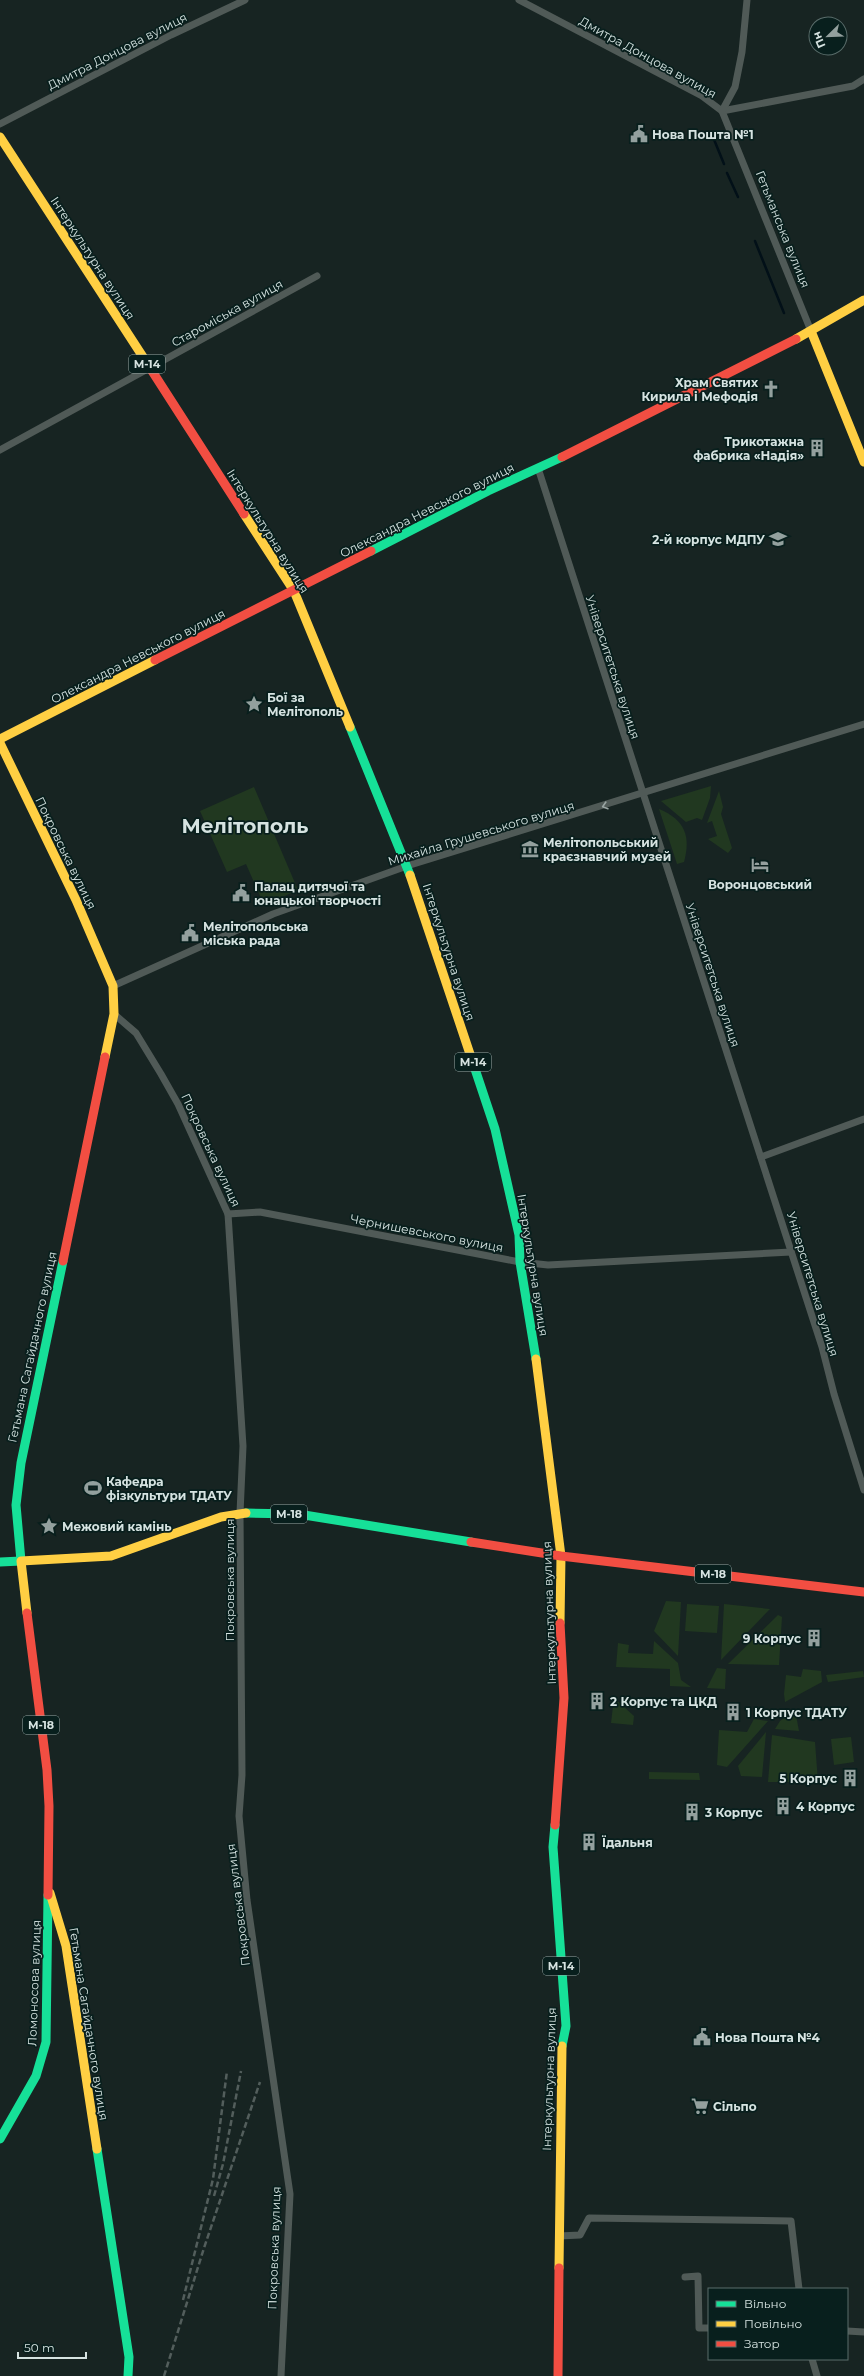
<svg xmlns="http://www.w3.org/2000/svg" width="864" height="2376" font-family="Montserrat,sans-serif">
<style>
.green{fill:#213820}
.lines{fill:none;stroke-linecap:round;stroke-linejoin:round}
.stream{stroke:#021018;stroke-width:2.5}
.street{stroke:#505a57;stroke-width:7}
.fast{stroke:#16e098;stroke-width:9}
.slow{stroke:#ffcf43;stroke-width:9}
.jam{stroke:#f24e42;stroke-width:9}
.rail{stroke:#535e5c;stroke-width:2.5;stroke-dasharray:6 3;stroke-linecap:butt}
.oneway{stroke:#9aa5a3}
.labels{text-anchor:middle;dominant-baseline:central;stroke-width:3.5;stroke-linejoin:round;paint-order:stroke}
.shield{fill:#081f1d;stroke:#98a8a6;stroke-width:1}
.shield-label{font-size:11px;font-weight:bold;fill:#d6e3e1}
.street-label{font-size:12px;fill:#d6e3e1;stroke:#081f1d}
.poi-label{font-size:12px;font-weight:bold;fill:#d6e3e1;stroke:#081f1d;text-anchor:start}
.town-label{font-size:20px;font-weight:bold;fill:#d6e3e1;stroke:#081f1d}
</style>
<rect width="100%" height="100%" fill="#172422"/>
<g class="green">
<path d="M711 786 710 798 702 820 697 818 686 822 661 801Z"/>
<path d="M254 787 298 890 264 905 246 864 227 872 200 811Z"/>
<path d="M719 791 723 807 721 814 732 848 728 853 708 839 717 836 712 821 707 823Z"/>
<path d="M659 809C685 820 691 836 684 862L677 864Z"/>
<path d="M666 1601 681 1602 678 1656 654 1631Z"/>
<path d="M687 1604 719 1606 717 1633 685 1631Z"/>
<path d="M724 1604 770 1609 721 1660Z"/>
<path d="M778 1615 782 1617 779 1665 728 1664Z"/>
<path d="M654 1641 678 1663 681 1680 691 1687 670 1686V1669L616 1667 618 1643 629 1645 628 1653 653 1654Z"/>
<path d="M717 1668 726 1669 725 1689 707 1688Z"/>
<path d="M803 1669 821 1671 822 1682 785 1702 784 1694 786 1675 801 1677Z"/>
<path d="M863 1671 864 1677 828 1682 826 1675Z"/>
<path d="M614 1698 634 1716 633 1725 611 1723Z"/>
<path d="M795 1710 799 1731 775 1729 780 1721Z"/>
<path d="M754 1719 768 1721 727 1767 717 1765 719 1730 747 1732Z"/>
<path d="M766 1732 762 1777 741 1776 738 1766Z"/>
<path d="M772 1735 815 1742 818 1782H768Z"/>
<path d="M851 1737 854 1762 834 1765 831 1739Z"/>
<path d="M649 1772 699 1773 700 1780 649 1779Z"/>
</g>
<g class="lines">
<g class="stream">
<path d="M713 137 724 164"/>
<path d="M727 173 738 197"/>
<path d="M755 241 784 313"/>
</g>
<g class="street">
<path d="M519 0 702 96 722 111 853 86 864 79"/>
<path d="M747 0 742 52 735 87 722 111 811 331"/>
<path d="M0 124 171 35 245 0"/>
<path d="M0 450 317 276"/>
<path d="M538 468 822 1347 834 1394 864 1490"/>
<path d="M113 986 273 914 407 866 864 724"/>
<path d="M114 1014 136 1033 161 1074 178 1104 228 1214 243 1446 240 1513 242 1775 239 1816 247 1900 290 2194 281 2376"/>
<path d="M761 1157 864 1119"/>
<path d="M228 1214 260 1212 520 1262 548 1265 791 1252"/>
<path d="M559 2236 580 2235 589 2218 791 2221 799 2289"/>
<path d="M685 2277 698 2276 699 2328H709"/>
<path d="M847 2331 864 2332"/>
<path d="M812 2359 817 2376"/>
</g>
<g class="fast">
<path d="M371 551 488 491 562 457"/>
<path d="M350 727 410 875"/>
<path d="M473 1063 495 1129 519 1235 520 1262 536 1359"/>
<path d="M246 1513 298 1514 471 1542"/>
<path d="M0 1562 21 1561 16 1505 21 1463 63 1261"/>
<path d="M555 1825 553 1847 566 2026 562 2046"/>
<path d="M0 2139 36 2076 46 2042 48 1895"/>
<path d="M97 2149 129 2357 128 2376"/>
</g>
<g class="slow">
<path d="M0 137 145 360"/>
<path d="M811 331 864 462"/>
<path d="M796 339 864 300"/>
<path d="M244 514 294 591 350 727"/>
<path d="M0 739 155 660"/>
<path d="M0 743 76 900 113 986 114 1014 105 1057"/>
<path d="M410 875 473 1063"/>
<path d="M536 1359 561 1556 560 1623"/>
<path d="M27 1613 21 1561 111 1556 221 1517 246 1513"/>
<path d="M50 1893 66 1946 97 2149"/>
<path d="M559 2268 562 2046"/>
</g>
<g class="jam">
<path d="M145 360 244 514"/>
<path d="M562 457 796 339"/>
<path d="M155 660 371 551"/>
<path d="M63 1261 105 1057"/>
<path d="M471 1542 561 1556 864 1592"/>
<path d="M27 1613 47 1770 49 1806 48 1895"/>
<path d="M555 1825 564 1698 560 1623"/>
<path d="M558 2376 559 2268"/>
</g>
<g class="rail">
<path d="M214 2196 223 2164 241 2071"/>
<path d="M183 2300 213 2179 227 2071"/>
<path d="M164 2376 204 2248 260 2082"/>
</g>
</g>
<defs><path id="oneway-chevron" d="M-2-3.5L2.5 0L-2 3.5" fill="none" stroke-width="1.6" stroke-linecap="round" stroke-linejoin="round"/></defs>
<use class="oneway" href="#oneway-chevron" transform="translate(605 806) rotate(163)"/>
<defs>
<g id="civic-bare" transform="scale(1.38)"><path d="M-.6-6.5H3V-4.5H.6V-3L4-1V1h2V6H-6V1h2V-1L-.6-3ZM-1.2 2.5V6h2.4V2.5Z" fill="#93a09e" stroke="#081f1d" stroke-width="2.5" paint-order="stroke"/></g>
<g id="church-bare" transform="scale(1.38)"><path d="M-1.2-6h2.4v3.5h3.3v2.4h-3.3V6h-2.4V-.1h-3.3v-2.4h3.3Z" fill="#93a09e" stroke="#081f1d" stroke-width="2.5" paint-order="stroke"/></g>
<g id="building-bare" transform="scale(1.38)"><path d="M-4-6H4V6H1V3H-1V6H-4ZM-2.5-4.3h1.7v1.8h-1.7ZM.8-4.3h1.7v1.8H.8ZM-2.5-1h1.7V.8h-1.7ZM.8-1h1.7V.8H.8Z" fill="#93a09e" stroke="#081f1d" stroke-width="2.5" paint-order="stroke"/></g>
<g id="university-bare" transform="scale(1.38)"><path d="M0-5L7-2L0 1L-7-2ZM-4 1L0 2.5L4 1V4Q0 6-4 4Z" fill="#93a09e" stroke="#081f1d" stroke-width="2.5" paint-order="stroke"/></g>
<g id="sight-bare" transform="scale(1.38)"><path d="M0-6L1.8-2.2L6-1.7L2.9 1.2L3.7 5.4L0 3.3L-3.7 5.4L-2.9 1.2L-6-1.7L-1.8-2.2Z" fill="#93a09e" stroke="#081f1d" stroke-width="2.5" paint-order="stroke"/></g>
<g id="museum-bare" transform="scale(1.38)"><path d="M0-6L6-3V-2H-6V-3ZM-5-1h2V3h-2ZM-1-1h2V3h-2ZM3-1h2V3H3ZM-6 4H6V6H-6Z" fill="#93a09e" stroke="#081f1d" stroke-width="2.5" paint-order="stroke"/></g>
<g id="hotel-bare" transform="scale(1.38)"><path d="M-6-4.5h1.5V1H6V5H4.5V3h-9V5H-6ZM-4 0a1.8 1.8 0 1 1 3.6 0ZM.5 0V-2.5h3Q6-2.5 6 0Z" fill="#93a09e" stroke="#081f1d" stroke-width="2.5" paint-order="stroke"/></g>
<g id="stadium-bare" transform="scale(1.38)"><path d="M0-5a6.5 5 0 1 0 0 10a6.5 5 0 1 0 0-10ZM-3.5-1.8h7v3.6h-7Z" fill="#93a09e" stroke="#081f1d" stroke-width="2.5" paint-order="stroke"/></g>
<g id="supermarket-bare" transform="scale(1.38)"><path d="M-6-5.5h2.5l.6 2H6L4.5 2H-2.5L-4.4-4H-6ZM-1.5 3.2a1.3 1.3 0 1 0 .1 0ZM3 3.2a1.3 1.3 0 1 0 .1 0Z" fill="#93a09e" stroke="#081f1d" stroke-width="2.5" paint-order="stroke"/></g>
</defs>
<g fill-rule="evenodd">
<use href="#civic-bare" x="639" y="134"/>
<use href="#church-bare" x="771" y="389"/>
<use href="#building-bare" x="817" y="448"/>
<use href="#university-bare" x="778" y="539"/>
<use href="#sight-bare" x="254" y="704"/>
<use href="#museum-bare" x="530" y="849"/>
<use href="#hotel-bare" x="760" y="865"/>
<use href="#civic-bare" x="241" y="893"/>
<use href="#civic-bare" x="190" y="933"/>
<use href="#stadium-bare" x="93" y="1488"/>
<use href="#sight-bare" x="49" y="1526"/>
<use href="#building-bare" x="814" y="1638"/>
<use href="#building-bare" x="597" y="1701"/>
<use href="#building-bare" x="733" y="1712"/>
<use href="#building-bare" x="850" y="1778"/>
<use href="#building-bare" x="783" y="1806"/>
<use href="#building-bare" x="692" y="1812"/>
<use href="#building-bare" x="589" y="1842"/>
<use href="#civic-bare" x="702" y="2037"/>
<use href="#supermarket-bare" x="700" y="2106"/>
</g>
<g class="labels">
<g class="shield">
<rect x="129" y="355" width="36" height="18" rx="3"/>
<rect x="455" y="1053" width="36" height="18" rx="3"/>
<rect x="271" y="1505" width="36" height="18" rx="3"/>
<rect x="695" y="1565" width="36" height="18" rx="3"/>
<rect x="23" y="1716" width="36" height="18" rx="3"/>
<rect x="543" y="1957" width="36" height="18" rx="3"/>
</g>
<g class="shield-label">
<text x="147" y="364">М-14</text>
<text x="473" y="1062">М-14</text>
<text x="289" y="1514">М-18</text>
<text x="713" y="1574">М-18</text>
<text x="41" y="1725">М-18</text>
<text x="561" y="1966">М-14</text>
</g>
<g class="street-label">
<text transform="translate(117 51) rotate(-27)">Дмитра Донцова вулиця</text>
<text transform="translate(648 57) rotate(29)">Дмитра Донцова вулиця</text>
<text transform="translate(783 229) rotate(68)">Гетьманська вулиця</text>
<text transform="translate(93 258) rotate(57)">Інтеркультурна вулиця</text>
<text transform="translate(227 313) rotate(-29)">Староміська вулиця</text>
<text transform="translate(427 510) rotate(-27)">Олександра Невського вулиця</text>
<text transform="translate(268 531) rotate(58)">Інтеркультурна вулиця</text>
<text transform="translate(138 656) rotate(-27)">Олександра Невського вулиця</text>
<text transform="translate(613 667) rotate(72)">Університетська вулиця</text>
<text transform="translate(481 833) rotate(-17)">Михайла Грушевського вулиця</text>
<text transform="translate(66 853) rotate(64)">Покровська вулиця</text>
<text transform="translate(449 952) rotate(72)">Інтеркультурна вулиця</text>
<text transform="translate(713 975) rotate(72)">Університетська вулиця</text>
<text transform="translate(211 1150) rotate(65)">Покровська вулиця</text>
<text transform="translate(427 1233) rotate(11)">Чернишевського вулиця</text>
<text transform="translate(533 1265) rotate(81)">Інтеркультурна вулиця</text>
<text transform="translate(813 1284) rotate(73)">Університетська вулиця</text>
<text transform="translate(32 1347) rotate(-78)">Гетьмана Сагайдачного вулиця</text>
<text transform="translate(229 1580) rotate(-90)">Покровська вулиця</text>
<text transform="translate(549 1613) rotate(-92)">Інтеркультурна вулиця</text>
<text transform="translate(238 1905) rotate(-97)">Покровська вулиця</text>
<text transform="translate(34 1983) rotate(-88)">Ломоносова вулиця</text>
<text transform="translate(89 2024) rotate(81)">Гетьмана Сагайдачного вулиця</text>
<text transform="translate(549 2079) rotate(-88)">Інтеркультурна вулиця</text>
<text transform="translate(274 2248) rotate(-88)">Покровська вулиця</text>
</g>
<g class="poi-label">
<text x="652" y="134">Нова Пошта №1</text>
<text x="758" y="382" text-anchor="end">Храм Святих<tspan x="758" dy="14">Кирила і Мефодія</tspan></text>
<text x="804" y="441" text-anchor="end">Трикотажна<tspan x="804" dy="14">фабрика «Надія»</tspan></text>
<text x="765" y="539" text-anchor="end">2-й корпус МДПУ</text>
<text x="267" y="697">Бої за<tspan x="267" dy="14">Мелітополь</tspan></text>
<text x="543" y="842">Мелітопольський<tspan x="543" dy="14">краєзнавчий музей</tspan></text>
<text x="760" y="884" text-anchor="middle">Воронцовський</text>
<text x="254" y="886">Палац дитячої та<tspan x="254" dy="14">юнацької творчості</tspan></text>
<text x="203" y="926">Мелітопольська<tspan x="203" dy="14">міська рада</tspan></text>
<text x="106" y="1481">Кафедра<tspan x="106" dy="14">фізкультури ТДАТУ</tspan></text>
<text x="62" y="1526">Межовий камінь</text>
<text x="801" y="1638" text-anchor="end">9 Корпус</text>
<text x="610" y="1701">2 Корпус та ЦКД</text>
<text x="746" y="1712">1 Корпус ТДАТУ</text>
<text x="837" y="1778" text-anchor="end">5 Корпус</text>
<text x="796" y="1806">4 Корпус</text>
<text x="705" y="1812">3 Корпус</text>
<text x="602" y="1842">Їдальня</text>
<text x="715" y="2037">Нова Пошта №4</text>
<text x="713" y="2106">Сільпо</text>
</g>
<g class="town-label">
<text x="245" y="826">Мелітополь</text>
</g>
</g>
<rect x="708" y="2288" width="140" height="72" fill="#081f1d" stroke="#5a6d6b"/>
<rect x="716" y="2301" width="20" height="6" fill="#16e098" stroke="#5a6d6b"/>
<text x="744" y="2308" font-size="12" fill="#d6e3e1">Вільно</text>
<rect x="716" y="2321" width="20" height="6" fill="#ffcf43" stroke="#5a6d6b"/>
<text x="744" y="2328" font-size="12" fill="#d6e3e1">Повільно</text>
<rect x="716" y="2341" width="20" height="6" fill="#f24e42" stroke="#5a6d6b"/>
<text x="744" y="2348" font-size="12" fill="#d6e3e1">Затор</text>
<g transform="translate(828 36) rotate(247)"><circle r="19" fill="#081f1d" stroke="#5a6d6b"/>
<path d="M0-3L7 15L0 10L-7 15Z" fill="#93a09e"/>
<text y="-6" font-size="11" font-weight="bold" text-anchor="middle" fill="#d6e3e1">Пн</text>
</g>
<path d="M18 2352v6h68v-6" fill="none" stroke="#d6e3e1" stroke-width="2"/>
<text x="24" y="2352" font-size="12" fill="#d6e3e1" stroke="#081f1d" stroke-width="3" paint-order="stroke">50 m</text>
</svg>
